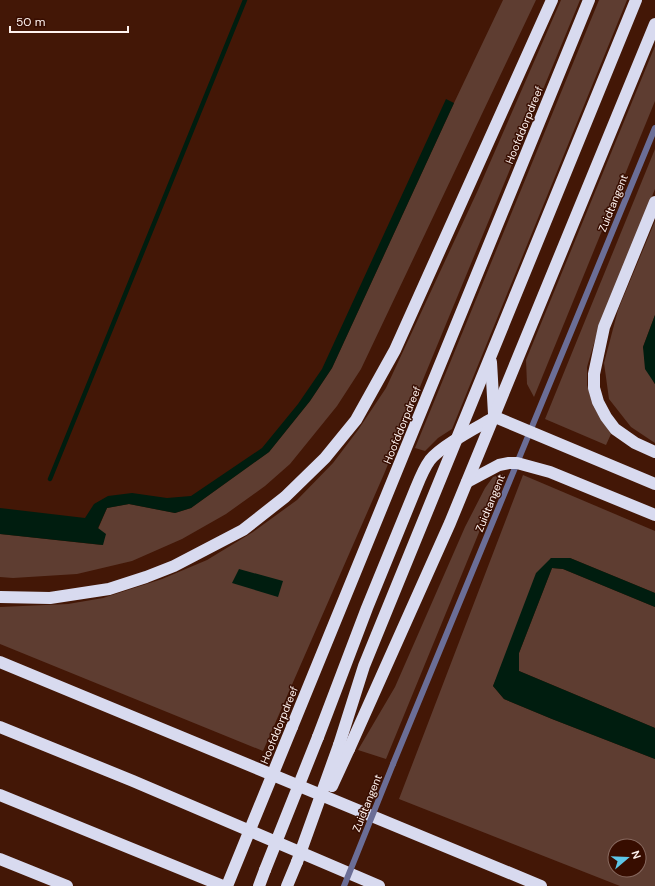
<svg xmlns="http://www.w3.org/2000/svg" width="655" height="886" font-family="'DM Sans',sans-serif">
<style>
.green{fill:#5e3d31;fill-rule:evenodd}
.water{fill:#001d0f}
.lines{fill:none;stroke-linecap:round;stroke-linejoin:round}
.stream{stroke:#001d0f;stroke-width:4.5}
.lane{stroke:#6b6e97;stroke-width:6}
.highway{stroke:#d8daef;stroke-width:12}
.lane-bridge{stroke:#6b6e97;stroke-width:6}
.highway-bridge{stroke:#d8daef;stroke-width:12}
.labels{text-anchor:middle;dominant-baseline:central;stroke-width:3;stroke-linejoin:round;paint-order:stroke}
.street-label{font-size:11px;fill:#fef2ee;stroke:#370d00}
</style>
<rect width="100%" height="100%" fill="#431706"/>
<g class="green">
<path d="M503 0H536L361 369 337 406 290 464 265 486 226 514 182 539 132 561 77 574 13 578 0 577V534L102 545 98 529 107 508 129 504 175 513 191 508 269 452 310 401 332 368 454 103Z"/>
<path d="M561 0H580L384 474 263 751 0 644V607L68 604 103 598 162 579 207 560 253 532 297 500 333 463 358 430 386 388 478 190Z"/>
<path d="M599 0H627L452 429 438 438 425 451 415 448Z"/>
<path d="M655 46V101L534 397 527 384 526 360Z"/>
<path d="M655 149V189L598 330 587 367V385L593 406 611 434 606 445 545 419Z"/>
<path d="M655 221V315L643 347 654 383 655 384V443L631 427 609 399 604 363 618 310Z"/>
<path d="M503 474 386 759 358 750 395 687 465 527 485 488 493 477Z"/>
<path d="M523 475 655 531V593L570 558H551L493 686 504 699 552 719 655 759V886H620L399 799ZM615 846H639V870H615Z"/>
<path d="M552 568 563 569 655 607V728L519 671V653Z"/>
</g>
<g class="water">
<path d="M446 99 454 103 332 368 310 401 269 452 191 508 175 513 129 504 107 508 98 528 106 534 103 545 0 534V508L85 518 94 504 108 496 132 493 167 498 191 496 262 448 298 404 322 369Z"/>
<path d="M655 315V384L645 369 643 347Z"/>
<path d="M551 558H570L655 593V607L563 569 552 568 519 653V671L655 728V759L552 719 504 699 493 686 536 573Z"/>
<path d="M239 569 283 581 278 597 232 583Z"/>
</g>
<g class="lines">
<path class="stream" d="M50 479 245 0"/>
<path class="lane" d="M393 764 655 128"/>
<g class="highway">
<path d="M655 202 604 327 594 374V388L598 402 606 417 615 429 635 443 655 452"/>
<path d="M491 362 494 414"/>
<path d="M495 417 655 484"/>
<path d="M467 482 499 465 509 463H517L550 472 655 515"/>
<path d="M0 597 50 598 109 589 146 577 174 566 243 530 285 497 325 458 356 420 395 350 552 0"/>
<path d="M0 662 541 886"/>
<path d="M0 727 133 781 379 886"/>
<path d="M292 727 589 0"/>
<path d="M318 737 367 608 416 488C420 478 424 468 430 460 442 445 478 427 495 417"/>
<path d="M339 745 364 666 636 0"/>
<path d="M349 749 450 523 655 24"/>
<path d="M0 795 223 886"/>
<path d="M0 859 67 886"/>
<path d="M227 886 249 832"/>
<path d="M259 886 265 870"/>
<path d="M287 886 297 862"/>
</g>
<path class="lane-bridge" d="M344 886 393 764"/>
<g class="highway-bridge">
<path d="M332 786 349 749"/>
<path d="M249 832 292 727"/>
<path d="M297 862 339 745"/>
<path d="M265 870 318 737"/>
</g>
</g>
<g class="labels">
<g class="street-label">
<text transform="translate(524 125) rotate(-68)">Hoofddorpdreef</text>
<text transform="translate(613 203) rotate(-68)">Zuidtangent</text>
<text transform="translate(402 425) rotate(-68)">Hoofddorpdreef</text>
<text transform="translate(490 503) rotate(-68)">Zuidtangent</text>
<text transform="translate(279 725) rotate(-68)">Hoofddorpdreef</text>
<text transform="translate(367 803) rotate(-68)">Zuidtangent</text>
</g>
</g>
<g transform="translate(627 858) rotate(71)"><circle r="19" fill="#370d00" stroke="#87695f"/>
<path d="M0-3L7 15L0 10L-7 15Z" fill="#5dc7e8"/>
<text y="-6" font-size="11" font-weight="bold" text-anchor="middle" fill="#fef2ee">N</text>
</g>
<path d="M10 26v6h118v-6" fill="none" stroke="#fef2ee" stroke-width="2"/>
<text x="16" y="26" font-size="12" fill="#fef2ee" stroke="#370d00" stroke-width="3" paint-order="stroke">50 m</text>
</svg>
